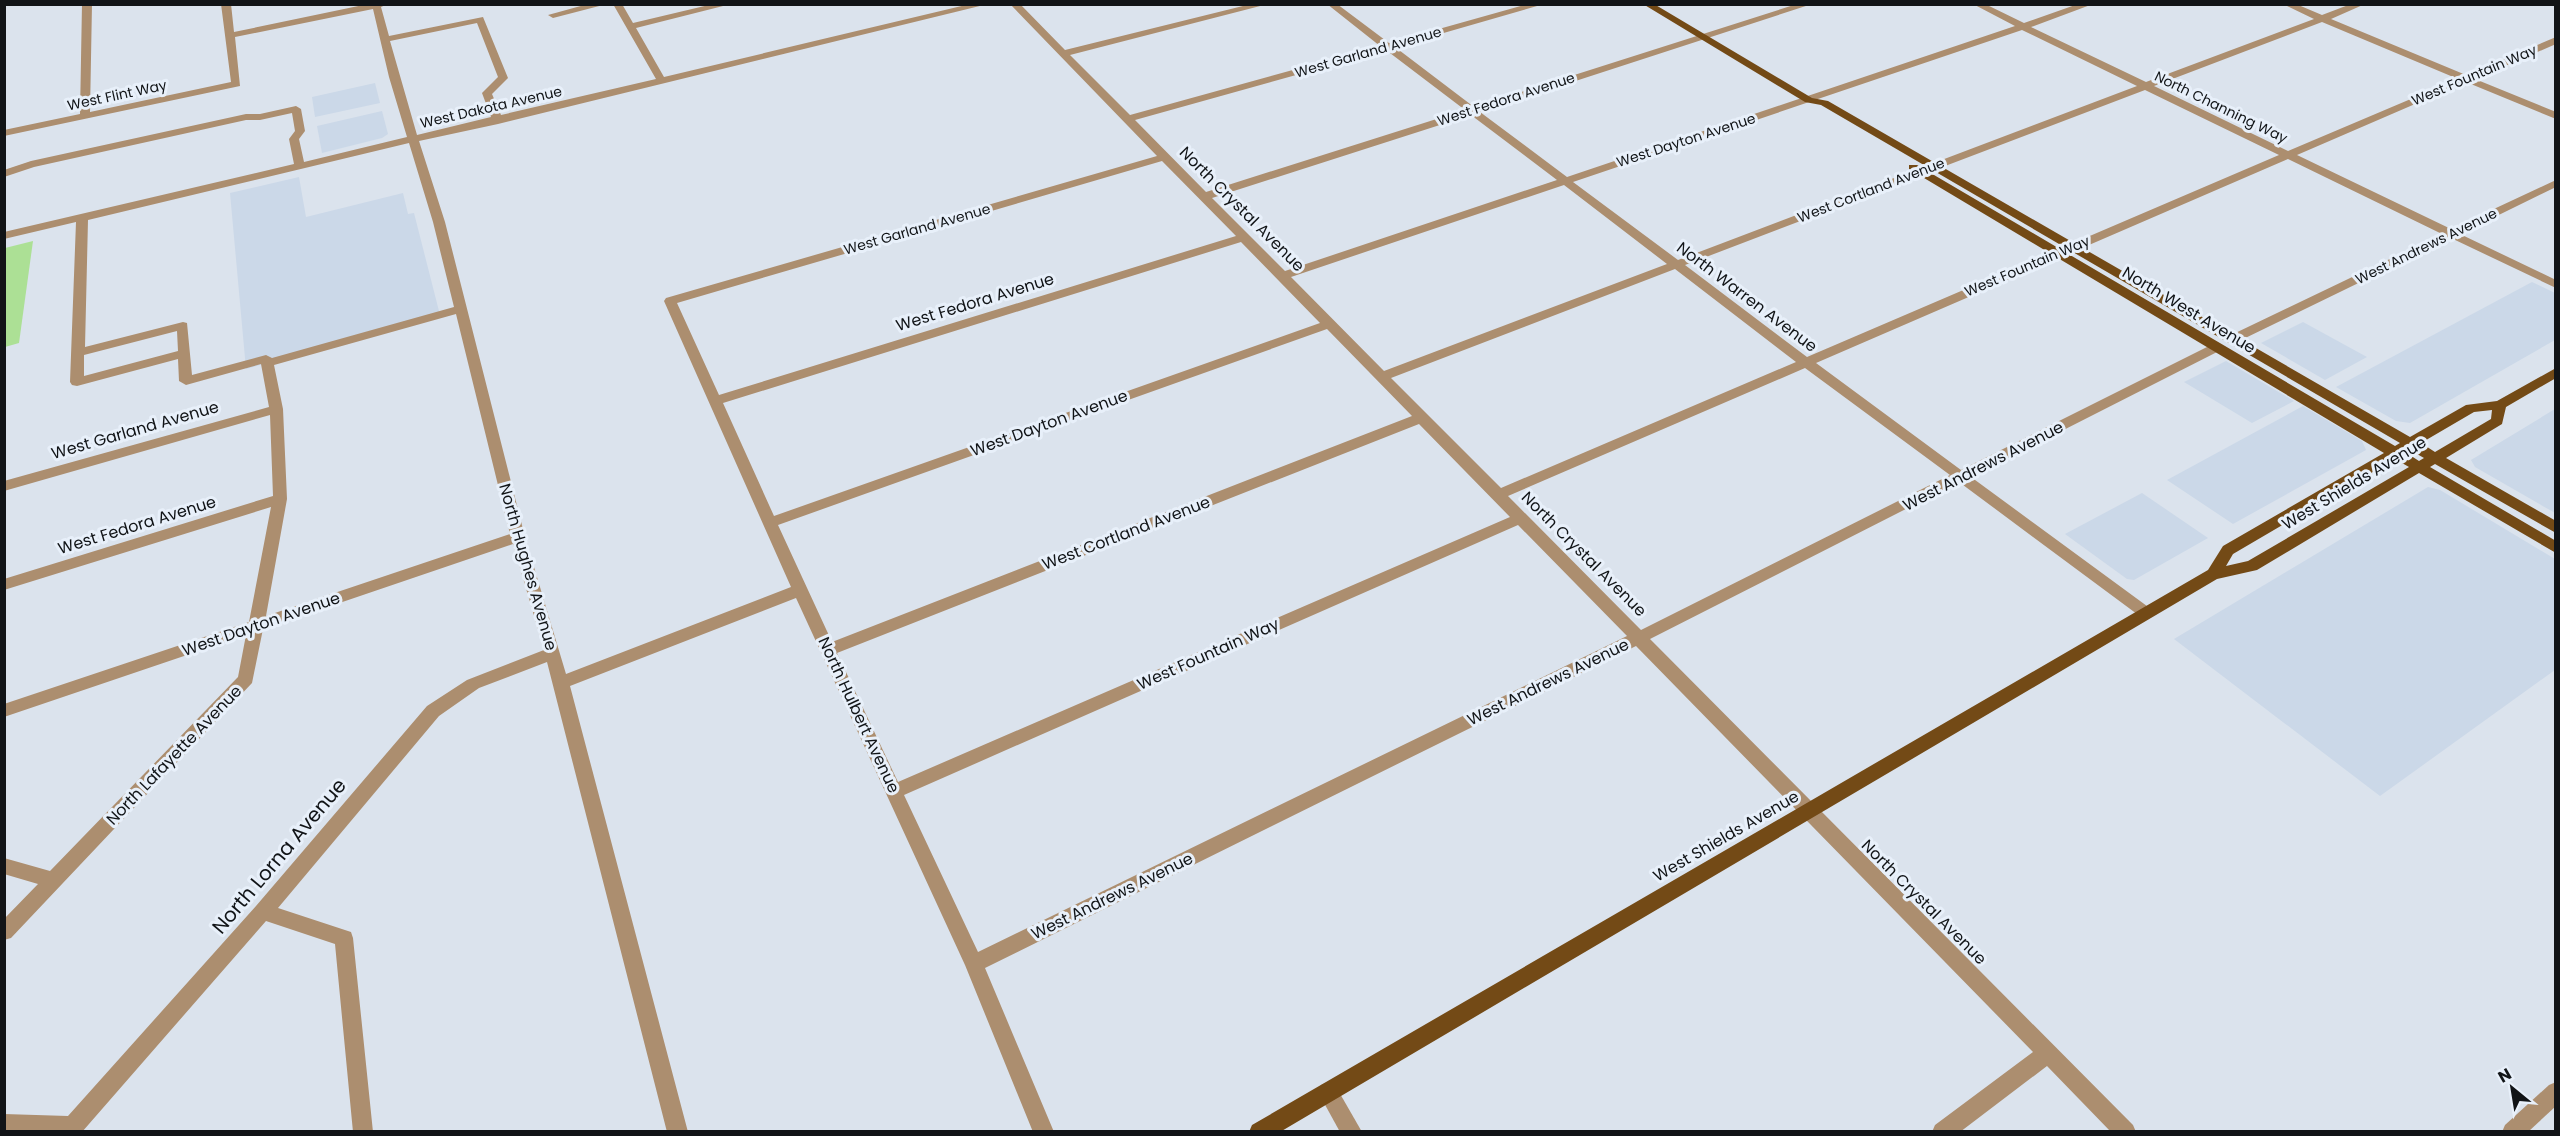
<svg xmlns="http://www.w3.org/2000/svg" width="2560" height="1136" font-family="Poppins,sans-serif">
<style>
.built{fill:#cbd8e8}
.green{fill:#ace095}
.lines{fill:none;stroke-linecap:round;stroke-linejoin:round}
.minor{fill:#ac8e6f;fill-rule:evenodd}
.major{fill:#734a16;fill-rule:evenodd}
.labels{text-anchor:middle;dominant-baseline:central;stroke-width:6;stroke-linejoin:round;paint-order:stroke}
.far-street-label{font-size:14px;fill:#111417;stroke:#e8f0fa}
.street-label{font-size:16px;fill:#111417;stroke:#e8f0fa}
.near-street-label{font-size:20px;fill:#111417;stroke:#e8f0fa}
</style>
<rect width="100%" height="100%" fill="#dbe3ed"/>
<g class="built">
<path d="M375 83 380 103 315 117 312 97Z"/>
<path d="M382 111 388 134 382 138 322 153 317 126Z"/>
<path d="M299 177 306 217 403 193 408 214 414 213 440 315 246 369 230 193Z"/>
<path d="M2532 282 2555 293V340L2410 423 2396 421 2336 387Z"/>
<path d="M2303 322 2367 357 2325 380 2261 343Z"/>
<path d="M2226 361 2294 401 2252 423 2184 382Z"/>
<path d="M2303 406 2362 441 2366 450 2233 524 2167 480Z"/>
<path d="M2555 409V513L2475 467 2471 460Z"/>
<path d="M2428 487 2440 490 2555 559V670L2380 796 2174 639Z"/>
<path d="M2142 493 2208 538 2134 580 2127 579 2065 534Z"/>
</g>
<path class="green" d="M33 241 19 343 5 347V248Z"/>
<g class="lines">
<g class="minor">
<path d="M82 4H92L90 112 231 82 221 4H231L234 32 368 4H388L381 7 389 36 483 17 508 78 492 94 501 115 656 79 613 4H622L633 23 713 4H731L636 28 664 77 970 4H988L498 124 419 141 445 222 525 537 566 674 791 587 664 301 666 298 1157 156 1010 4H1020L1065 50 1251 4H1268L1070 55 1130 115 1380 46 1327 4H1337L1389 43 1528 4H1544L1395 47 1474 107 1797 4H1812L1480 112 1567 177 2015 26 1973 4H1985L2024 23 2078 4H2093L2031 27 2146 82 2314 19 2283 4H2296L2322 15 2351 4H2365L2331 19 2466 75 2556 37V44L2475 79 2556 112V119L2466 82 2297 155 2451 229 2556 180V187L2460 234 2556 280V288L2451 238 2235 343H2227V337L2442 234 2288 159 1816 363 1961 470 2213 344H2221V350L1971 477 2151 609 2154 613 2151 617H2141L1959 482 1650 639 2133 1125 2136 1132H2111L2047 1066 1960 1132H1932L1935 1125 2033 1052 1636 646 985 968 1054 1132H1033L965 965 796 598 570 686 688 1132H667L547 662 479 688 439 716 278 908 351 932 353 938 373 1132H353L335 944 266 921 82 1132H4V1114L68 1116 256 906 427 706 467 680 544 650 513 544 263 629 252 683 11 938 4 940V919L38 884 4 874V858L50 871 238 677 246 635 4 717V704L249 622 271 507 4 590V579L273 496 270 415 4 491V481L269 407 261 364 186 385 179 381 178 359 77 386 72 385 70 382 76 222 4 239V232L294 164 289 139 295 131 292 113 260 120H246L34 167 4 177V170L31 161 246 114H260L296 106 301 109 305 131 299 139 304 162 407 137 389 77 373 9 235 37 240 86 4 136V130L80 114ZM2322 22 2458 79 2288 151 2154 86ZM477 23 498 77 482 93 491 117 417 135 390 41ZM2022 30 2137 86 1678 260 1573 182ZM1386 50 1465 110 1206 192 1135 120ZM2145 90 2279 155 1807 357 1685 265ZM1471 115 1557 180 1285 271 1212 198ZM409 143 433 222 454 307 272 358 266 355 192 375 187 323 183 322 85 347 88 220ZM1162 161 1236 236 719 395 677 303ZM1564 185 1667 264 1384 371 1291 277ZM1241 242 1320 323 774 516 723 403ZM1675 269 1796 362 1501 488 1391 378ZM456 314 510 534 266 616 287 499 283 409 274 365ZM1327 329 1412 416 832 642 778 525ZM177 331 178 351 84 376V355ZM1805 368 1950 475 1641 630 1508 496ZM1419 424 1510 517 898 782 837 653ZM1518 525 1627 636 978 952 904 795Z"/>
<path d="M588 4H607L553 18 548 15Z"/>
<path d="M1328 1082 1335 1085 1362 1132H1340L1318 1092 1321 1085Z"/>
<path d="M2556 1082V1106L2528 1132H2502L2505 1125 2549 1085Z"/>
</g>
<path class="major" d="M1643 4H1654L1812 98 1828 101 2410 437 2466 405 2497 401 2556 368V378L2506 407 2502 424 2446 458 2556 521V533L2435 464 2430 467 2556 541V553L2419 473 2257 570 2217 579 1280 1132H1249L1252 1125 2208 570 2223 546 2384 453 1909 169V165H1917L2395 446 2400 443 1821 105 1805 102ZM2492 410 2491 419 2435 452 2421 443 2474 412ZM2410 450 2424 458 2419 461 2405 452ZM2395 459 2409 467 2248 561 2226 566 2233 554Z"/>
</g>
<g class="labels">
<g class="far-street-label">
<text transform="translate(1368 52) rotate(-16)">West Garland Avenue</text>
<text transform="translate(2474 75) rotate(-23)">West Fountain Way</text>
<text transform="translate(117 95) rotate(-12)">West Flint Way</text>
<text transform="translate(1506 99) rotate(-18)">West Fedora Avenue</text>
<text transform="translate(491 107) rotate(-13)">West Dakota Avenue</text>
<text transform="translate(2221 107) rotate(26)">North Channing Way</text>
<text transform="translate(1686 140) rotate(-18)">West Dayton Avenue</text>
<text transform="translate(1871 190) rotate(-21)">West Cortland Avenue</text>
<text transform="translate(917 229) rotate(-16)">West Garland Avenue</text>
<text transform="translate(2426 246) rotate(-26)">West Andrews Avenue</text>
<text transform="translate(2027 266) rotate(-23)">West Fountain Way</text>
</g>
<g class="street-label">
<text transform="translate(1242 209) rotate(45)">North Crystal Avenue</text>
<text transform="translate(1747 297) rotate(37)">North Warren Avenue</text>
<text transform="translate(975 302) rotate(-17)">West Fedora Avenue</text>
<text transform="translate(2189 310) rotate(31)">North West Avenue</text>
<text transform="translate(1049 423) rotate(-20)">West Dayton Avenue</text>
<text transform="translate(135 430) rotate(-16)">West Garland Avenue</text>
<text transform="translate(1983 466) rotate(-27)">West Andrews Avenue</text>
<text transform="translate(2354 483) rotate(-31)">West Shields Avenue</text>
<text transform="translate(137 525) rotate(-17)">West Fedora Avenue</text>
<text transform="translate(1126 533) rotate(-21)">West Cortland Avenue</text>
<text transform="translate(1584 554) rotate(45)">North Crystal Avenue</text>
<text transform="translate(528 567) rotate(74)">North Hughes Avenue</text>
<text transform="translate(261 624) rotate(-19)">West Dayton Avenue</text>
<text transform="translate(1208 654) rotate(-24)">West Fountain Way</text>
<text transform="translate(1548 682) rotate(-26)">West Andrews Avenue</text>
<text transform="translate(859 715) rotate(65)">North Hulbert Avenue</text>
<text transform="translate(174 755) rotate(-46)">North Lafayette Avenue</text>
<text transform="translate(1726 836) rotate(-30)">West Shields Avenue</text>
<text transform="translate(1112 896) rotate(-26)">West Andrews Avenue</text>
<text transform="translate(1924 902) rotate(45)">North Crystal Avenue</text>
</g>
<g class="near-street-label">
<text transform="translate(279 856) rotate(-50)">North Lorna Avenue</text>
</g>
</g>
<rect width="2560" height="1136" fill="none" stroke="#111417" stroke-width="12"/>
<g transform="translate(2512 1088) rotate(330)" stroke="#e8f0fa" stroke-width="4.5" paint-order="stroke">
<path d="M0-4.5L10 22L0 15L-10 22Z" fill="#111417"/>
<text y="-9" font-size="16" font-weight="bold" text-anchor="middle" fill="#111417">N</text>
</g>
</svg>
